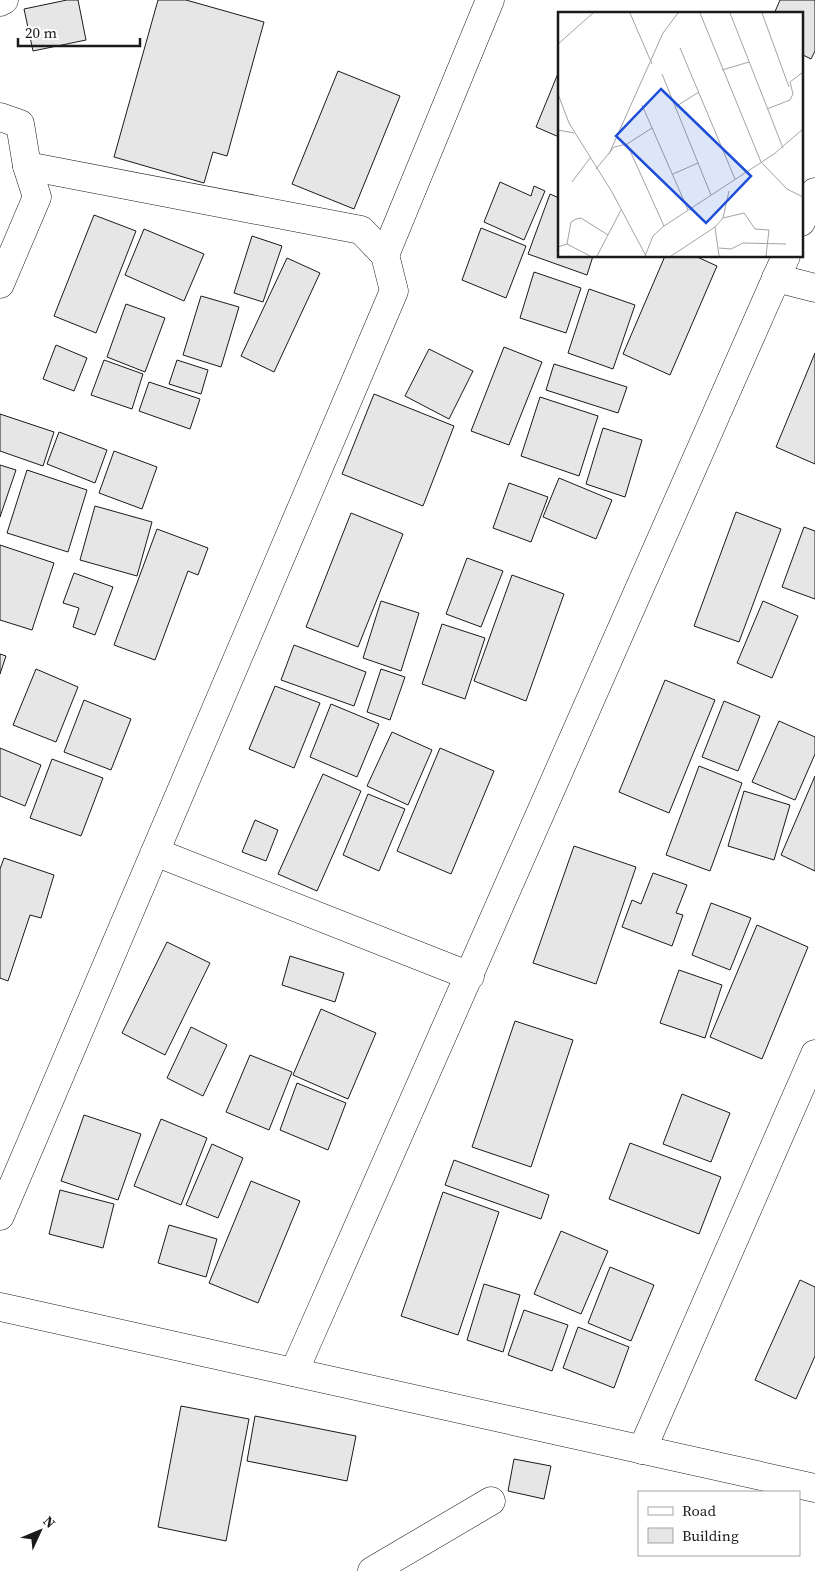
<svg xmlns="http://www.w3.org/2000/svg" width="815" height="1571" font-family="'Source Serif 4',serif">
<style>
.building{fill:#e6e6e6;stroke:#1a1a1a}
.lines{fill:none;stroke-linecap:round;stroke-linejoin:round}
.minor-casing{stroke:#1a1a1a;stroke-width:29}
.minor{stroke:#fff;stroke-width:28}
.inset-road{fill:none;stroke:#a3a3a3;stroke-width:1}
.view{fill:#1d4ed8;fill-opacity:0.15;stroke:#1d4ed8;stroke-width:2.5}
.inset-edge{fill:none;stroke:#1a1a1a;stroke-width:2.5}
</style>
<rect width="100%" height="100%" fill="#fff"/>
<g class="building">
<path d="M67 0H78L86 40 33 51 24 9Z"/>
<path d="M158 0H186L264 22 227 156 213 152 204 183 114 157Z"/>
<path d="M780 0H815V51L811 59 801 54V14H774Z"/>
<path d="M338 71 400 96 354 209 292 184Z"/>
<path d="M559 71V137L536 127Z"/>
<path d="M500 182 531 196 534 186 545 191 524 240 484 222Z"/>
<path d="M550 194 559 198V256H593L587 275 528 254Z"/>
<path d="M94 215 136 231 96 333 54 316Z"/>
<path d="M481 228 526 246 506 298 462 280Z"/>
<path d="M144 229 204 254 184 301 125 275Z"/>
<path d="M252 236 282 246 263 302 234 293Z"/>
<path d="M665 256H695L717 266 670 375 623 354Z"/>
<path d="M287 258 320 273 274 372 241 356Z"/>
<path d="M534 272 581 288 566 333 520 318Z"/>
<path d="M589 289 635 305 613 369 568 353Z"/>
<path d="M201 296 239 307 221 367 183 355Z"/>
<path d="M126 304 165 318 145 372 107 357Z"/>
<path d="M56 345 87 358 74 391 43 379Z"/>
<path d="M504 347 542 362 509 445 471 431Z"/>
<path d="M429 349 473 371 449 419 405 396Z"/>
<path d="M815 353V464L776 447Z"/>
<path d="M104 360 143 374 132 409 91 395Z"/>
<path d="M177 360 208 370 201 394 169 384Z"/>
<path d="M554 364 627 387 618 413 546 390Z"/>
<path d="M149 382 200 399 190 429 139 411Z"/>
<path d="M374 394 454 426 423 506 342 474Z"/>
<path d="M540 397 598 416 579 476 521 456Z"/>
<path d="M0 414 54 432 43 466 0 451Z"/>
<path d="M603 428 642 440 625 497 586 484Z"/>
<path d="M59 432 107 450 95 483 47 464Z"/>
<path d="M114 451 157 467 142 509 99 493Z"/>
<path d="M0 465 16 470 0 517Z"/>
<path d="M27 470 87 490 68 552 7 533Z"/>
<path d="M559 478 612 500 596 539 543 517Z"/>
<path d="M509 483 548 497 531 542 493 528Z"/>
<path d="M95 506 152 522 137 576 80 560Z"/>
<path d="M736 512 781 529 739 642 694 626Z"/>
<path d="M351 513 403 534 358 647 306 627Z"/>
<path d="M804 527 815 531V599L782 587Z"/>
<path d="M157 529 208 548 198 575 188 571 155 660 114 645Z"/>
<path d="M0 545 54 563 32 630 0 620Z"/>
<path d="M467 558 503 571 481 627 446 614Z"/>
<path d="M74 573 113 587 95 635 73 627 79 608 63 603Z"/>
<path d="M512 575 564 594 526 701 474 681Z"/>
<path d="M381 601 419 613 401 671 363 658Z"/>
<path d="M763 601 798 616 772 678 737 663Z"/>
<path d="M442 624 485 638 465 699 422 684Z"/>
<path d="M294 645 366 672 354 706 281 680Z"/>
<path d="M0 654 6 656 0 674Z"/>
<path d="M36 669 78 687 56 742 13 725Z"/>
<path d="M381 669 405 677 390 720 367 712Z"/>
<path d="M665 680 715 700 669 813 619 792Z"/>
<path d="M275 686 320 703 294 768 249 749Z"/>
<path d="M84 700 131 719 111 770 64 752Z"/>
<path d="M724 701 760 716 738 771 702 757Z"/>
<path d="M331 704 379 724 357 777 310 757Z"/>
<path d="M779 721 815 737V754L795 800 752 782Z"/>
<path d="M392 732 432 750 408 805 367 786Z"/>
<path d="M0 748 41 765 25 806 0 796Z"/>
<path d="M440 748 494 771 451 874 397 851Z"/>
<path d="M52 759 103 778 81 836 30 818Z"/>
<path d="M699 766 742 783 710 871 666 855Z"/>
<path d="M323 774 361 791 317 891 278 874Z"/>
<path d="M815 776V871L781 855Z"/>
<path d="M744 791 790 805 774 860 728 846Z"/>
<path d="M368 794 405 809 379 871 343 855Z"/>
<path d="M255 820 278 830 266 861 242 852Z"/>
<path d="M574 846 636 867 596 984 533 963Z"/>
<path d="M4 858 54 875 41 918 30 915 8 981 0 978V869Z"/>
<path d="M653 873 687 885 676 913 683 915 672 946 622 927 632 900 641 904Z"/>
<path d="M711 903 751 918 730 970 692 955Z"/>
<path d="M757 925 808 947 762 1059 710 1037Z"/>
<path d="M167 942 210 963 165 1055 122 1033Z"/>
<path d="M290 956 344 973 335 1002 282 985Z"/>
<path d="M679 970 722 985 705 1038 660 1023Z"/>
<path d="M321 1009 376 1033 348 1099 293 1075Z"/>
<path d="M515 1021 573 1040 531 1167 472 1147Z"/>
<path d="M191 1027 227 1045 203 1096 167 1078Z"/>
<path d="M250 1055 292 1072 269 1130 226 1112Z"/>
<path d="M297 1083 346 1103 328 1150 280 1130Z"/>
<path d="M682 1094 730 1113 711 1162 663 1144Z"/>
<path d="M84 1115 141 1134 118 1200 61 1181Z"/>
<path d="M161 1119 207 1138 181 1205 134 1186Z"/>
<path d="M630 1143 721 1177 699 1234 609 1199Z"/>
<path d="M212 1144 243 1158 218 1218 186 1205Z"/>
<path d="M454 1160 549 1195 541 1219 445 1185Z"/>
<path d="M251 1181 300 1201 258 1303 209 1283Z"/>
<path d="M60 1190 114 1204 103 1248 49 1234Z"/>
<path d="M443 1192 499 1212 458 1335 401 1316Z"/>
<path d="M169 1225 217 1239 206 1277 158 1263Z"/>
<path d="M561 1231 608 1251 581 1314 534 1294Z"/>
<path d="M610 1267 654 1285 631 1341 588 1323Z"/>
<path d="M800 1280 815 1287V1356L796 1399 755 1380Z"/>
<path d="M484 1284 520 1295 503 1352 467 1340Z"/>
<path d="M524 1310 568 1325 552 1371 508 1355Z"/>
<path d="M578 1327 629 1347 614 1388 563 1368Z"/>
<path d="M181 1406 249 1419 226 1541 158 1527Z"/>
<path d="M255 1416 356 1436 347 1481 247 1461Z"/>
<path d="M514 1459 551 1466 544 1499 508 1491Z"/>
</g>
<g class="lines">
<g class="minor-casing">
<g id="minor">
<path d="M0 2 4 0"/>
<path d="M0 117 20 124 27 166 37 197 0 284"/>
<path d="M801 222 815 192"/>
<path d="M385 255 490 0"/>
<path d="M776 278 815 288"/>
<path d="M155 852 470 976"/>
<path d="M0 1216 394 291 385 255 361 230 27 166"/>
<path d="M0 1307 815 1488"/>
<path d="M294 1372 786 256"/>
<path d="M642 1450 815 1054"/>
<path d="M372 1571 491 1501"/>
</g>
</g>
<use href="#minor" class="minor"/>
</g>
<g transform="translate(558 12)">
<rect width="245" height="245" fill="#fff"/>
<path class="inset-road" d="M72 1 94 52M142 1 203 150 229 177 245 185M172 1 225 136M204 1 231 75M0 32 35 1M122 36 177 167M164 58 191 50M104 62 153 183M0 82 11 111 54 180 88 244M84 93 130 198M117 95 141 80M209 97 232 88 235 82 232 70 245 60M0 118 16 121M69 132 106 214M51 142 105 21 120 1M38 157 56 135 69 132 94 116M115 162 140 151M14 170 32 146M165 206 186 201 197 217 211 218 208 244M157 215 161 244M9 232 13 210 18 207 23 206 50 223M0 235 9 232 32 244M161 236 173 237 185 231 228 232M39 244 63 198M87 244 95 224 106 214 216 142 245 117M113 244 157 215 165 206 171 179"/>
<path class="view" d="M103 77 193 164 148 211 58 124Z"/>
<rect width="245" height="245" class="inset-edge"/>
</g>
<rect x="638" y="1491" width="162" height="65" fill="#ffffff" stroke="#a3a3a3"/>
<rect x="648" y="1507" width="25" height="8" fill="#ffffff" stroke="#a3a3a3"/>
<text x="682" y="1516" font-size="15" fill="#1a1a1a">Road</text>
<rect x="648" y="1528" width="25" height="15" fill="#e6e6e6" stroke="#a3a3a3"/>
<text x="682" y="1541" font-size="15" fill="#1a1a1a">Building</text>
<g transform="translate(40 1531) rotate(46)" stroke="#ffffff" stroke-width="4" paint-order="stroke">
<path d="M0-4L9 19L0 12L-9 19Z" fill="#1a1a1a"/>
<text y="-8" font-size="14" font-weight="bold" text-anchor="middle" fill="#1a1a1a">N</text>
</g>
<path d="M18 38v8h122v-8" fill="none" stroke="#1a1a1a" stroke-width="2.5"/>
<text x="25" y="38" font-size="15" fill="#1a1a1a" stroke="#ffffff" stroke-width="4" paint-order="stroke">20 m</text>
</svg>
